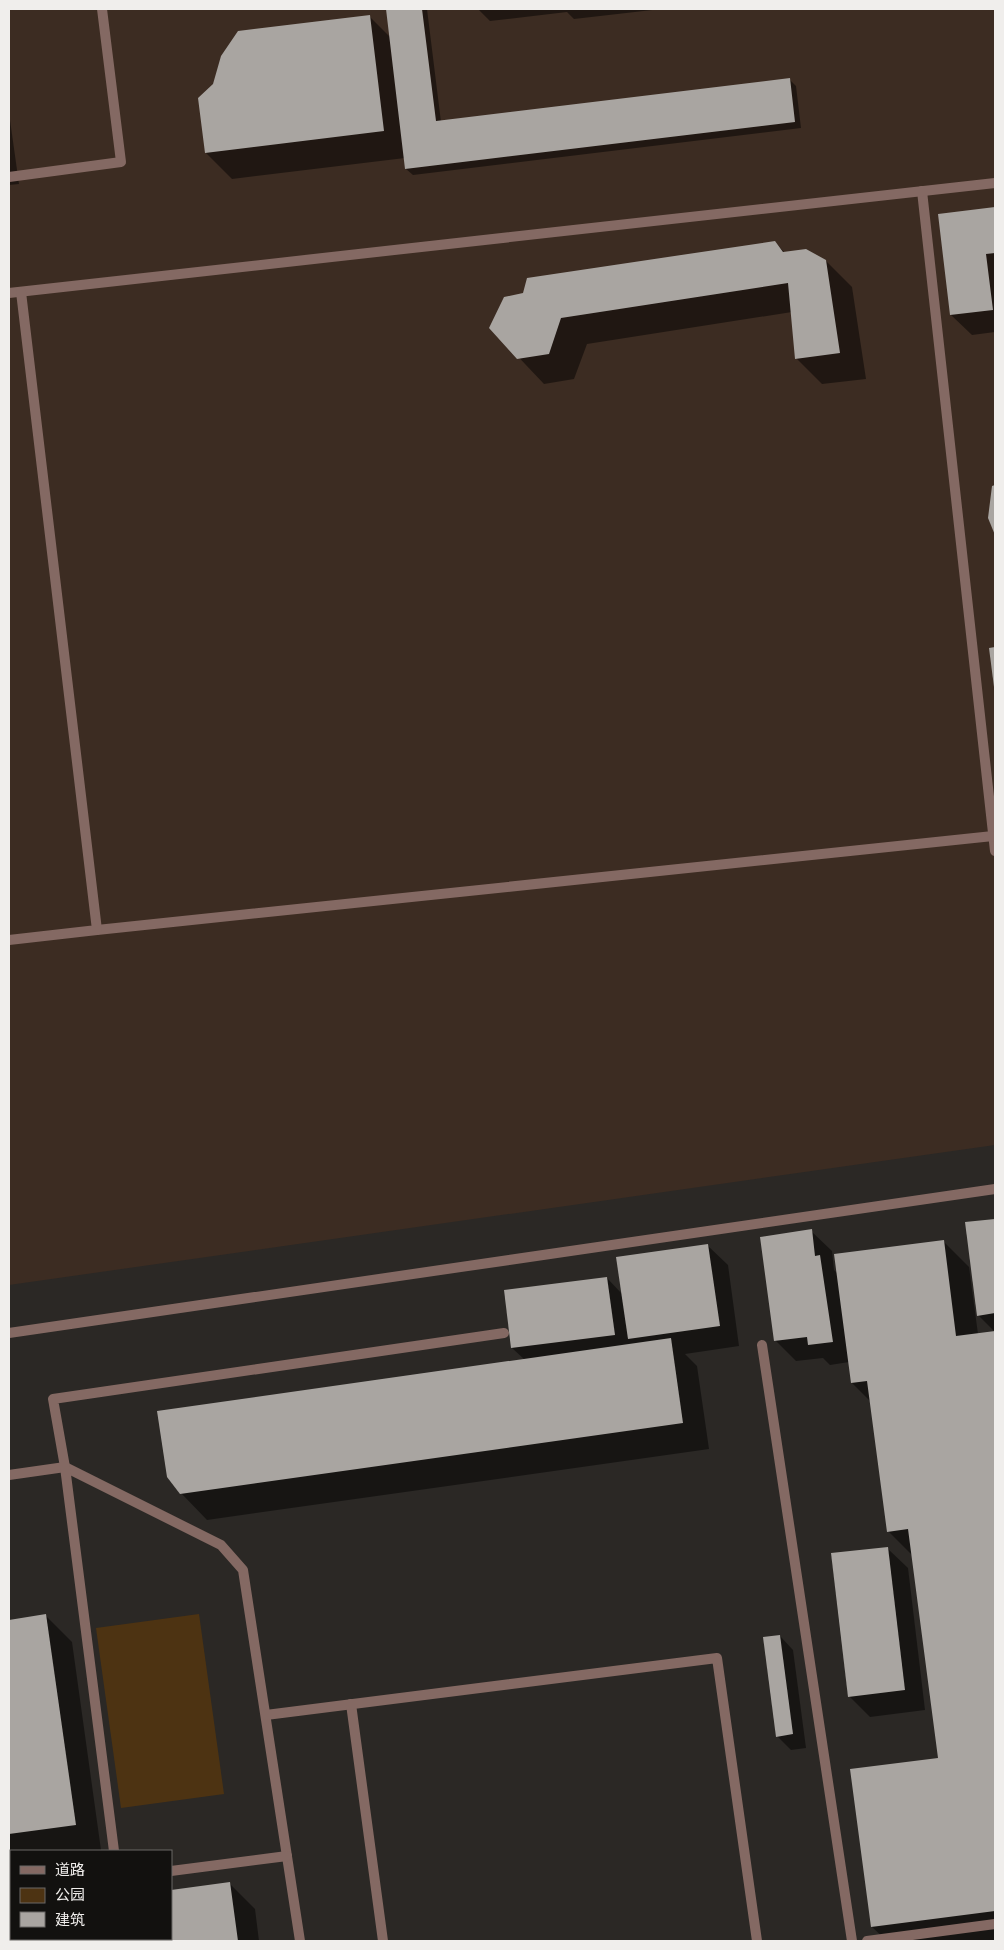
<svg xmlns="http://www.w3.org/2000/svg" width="1004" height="1950" font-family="Jost,'Noto Sans SC',sans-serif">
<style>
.commercial{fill:#3c2c22}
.green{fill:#4d3312}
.shadow{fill:#0007}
.building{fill:#a9a5a1}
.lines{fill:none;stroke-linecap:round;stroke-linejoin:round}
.street{stroke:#846963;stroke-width:10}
</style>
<rect width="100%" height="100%" fill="#2b2825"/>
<path class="commercial" d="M9 9H995V1145L9 1285Z"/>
<path class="green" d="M199 1614 224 1794 121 1808 96 1628Z"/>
<g class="shadow">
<path d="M387 9H427L441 122 789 79 796 86 801 128 413 175 406 169 405 158 232 179 206 153 370 17 390 37Z"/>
<path d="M478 9H661L574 19 567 12 490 21Z"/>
<path d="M9 113 19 184 9 185Z"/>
<path d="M995 208V332L972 335 951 315 939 215Z"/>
<path d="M775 242 785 253 826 261 852 287 866 379 822 384 796 358 792 312 587 344 574 379 544 384 491 328Z"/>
<path d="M995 1220V1940L887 1941 872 1927 939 1759 913 1556 888 1531 871 1402 852 1383 849 1362 830 1365 823 1358 796 1361 776 1341 761 1238 811 1231 832 1251 834 1270 838 1274 943 1241 969 1267 978 1334 995 1332 978 1315 967 1224Z"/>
<path d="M707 1245 728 1265 739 1346 685 1354 697 1366 709 1449 207 1520 181 1493 525 1360 512 1348 607 1278 623 1295Z"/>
<path d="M887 1548 908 1568 925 1710 870 1717 849 1696Z"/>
<path d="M46 1616 72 1642 101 1850 11 1851V1863H9V1621Z"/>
<path d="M780 1636 793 1650 806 1748 791 1750 777 1736Z"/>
<path d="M229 1883 255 1909 259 1941H53V1939H171Z"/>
</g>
<g class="building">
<path d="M386 9H422L436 121 790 78 795 122 405 169Z"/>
<path d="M370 15 384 131 205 153 198 98 213 84 221 56 238 31Z"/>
<path d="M995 207V253L986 254 993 310 950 315 938 214Z"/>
<path d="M775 241 783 252 806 249 826 260 840 353 795 359 788 283 561 318 549 354 517 359 489 328 504 297 523 293 527 278Z"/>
<path d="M995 485V535L988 518 992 486Z"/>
<path d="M995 647V687H994L989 648Z"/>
<path d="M995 1219V1313L977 1316 965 1222Z"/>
<path d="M812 1229 815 1256 820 1255 833 1342 808 1345 807 1337 774 1341 760 1237Z"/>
<path d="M944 1240 956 1336 995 1331V1911L871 1927 850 1769 938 1758 908 1529 887 1532 867 1381 851 1383 834 1254Z"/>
<path d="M708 1244 720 1326 628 1339 616 1257Z"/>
<path d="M607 1277 615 1335 511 1348 504 1290Z"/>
<path d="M671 1338 683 1423 180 1494 167 1477 157 1411Z"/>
<path d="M888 1547 905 1690 848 1697 831 1553Z"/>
<path d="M46 1614 76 1825 9 1834V1620Z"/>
<path d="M780 1635 793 1734 776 1737 763 1637Z"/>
<path d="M230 1882 238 1941H52L51 1939H171V1890Z"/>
</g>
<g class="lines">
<g class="street">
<path d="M9 177 121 162 102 9"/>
<path d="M922 191 995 851"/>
<path d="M9 293 995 183"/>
<path d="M97 930 993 836"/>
<path d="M9 940 97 930 21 292"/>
<path d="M9 1333 995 1189"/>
<path d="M762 1345 852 1941"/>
<path d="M9 1475 65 1467 221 1545 243 1570 300 1941"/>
<path d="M351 1704 383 1941"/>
<path d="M266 1715 717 1658 757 1941"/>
<path d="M114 1851 65 1467 53 1399 504 1333"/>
<path d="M171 1871 287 1856"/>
<path d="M9 1893H11"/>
<path d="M20 1939V1941"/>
<path d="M867 1941 995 1924"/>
</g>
</g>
<rect width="1004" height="1950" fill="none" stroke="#f0eeec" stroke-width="20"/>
<rect x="10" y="1850" width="162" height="90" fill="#12110f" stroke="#6b6967"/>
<rect x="20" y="1866" width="25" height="8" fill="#846963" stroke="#6b6967"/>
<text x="55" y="1875" font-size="15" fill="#f0eeec">道路</text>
<rect x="20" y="1888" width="25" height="15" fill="#4d3312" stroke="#6b6967"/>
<text x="55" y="1900" font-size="15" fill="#f0eeec">公园</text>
<rect x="20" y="1912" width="25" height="15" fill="#a9a5a1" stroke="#6b6967"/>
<text x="55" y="1925" font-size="15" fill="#f0eeec">建筑</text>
</svg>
